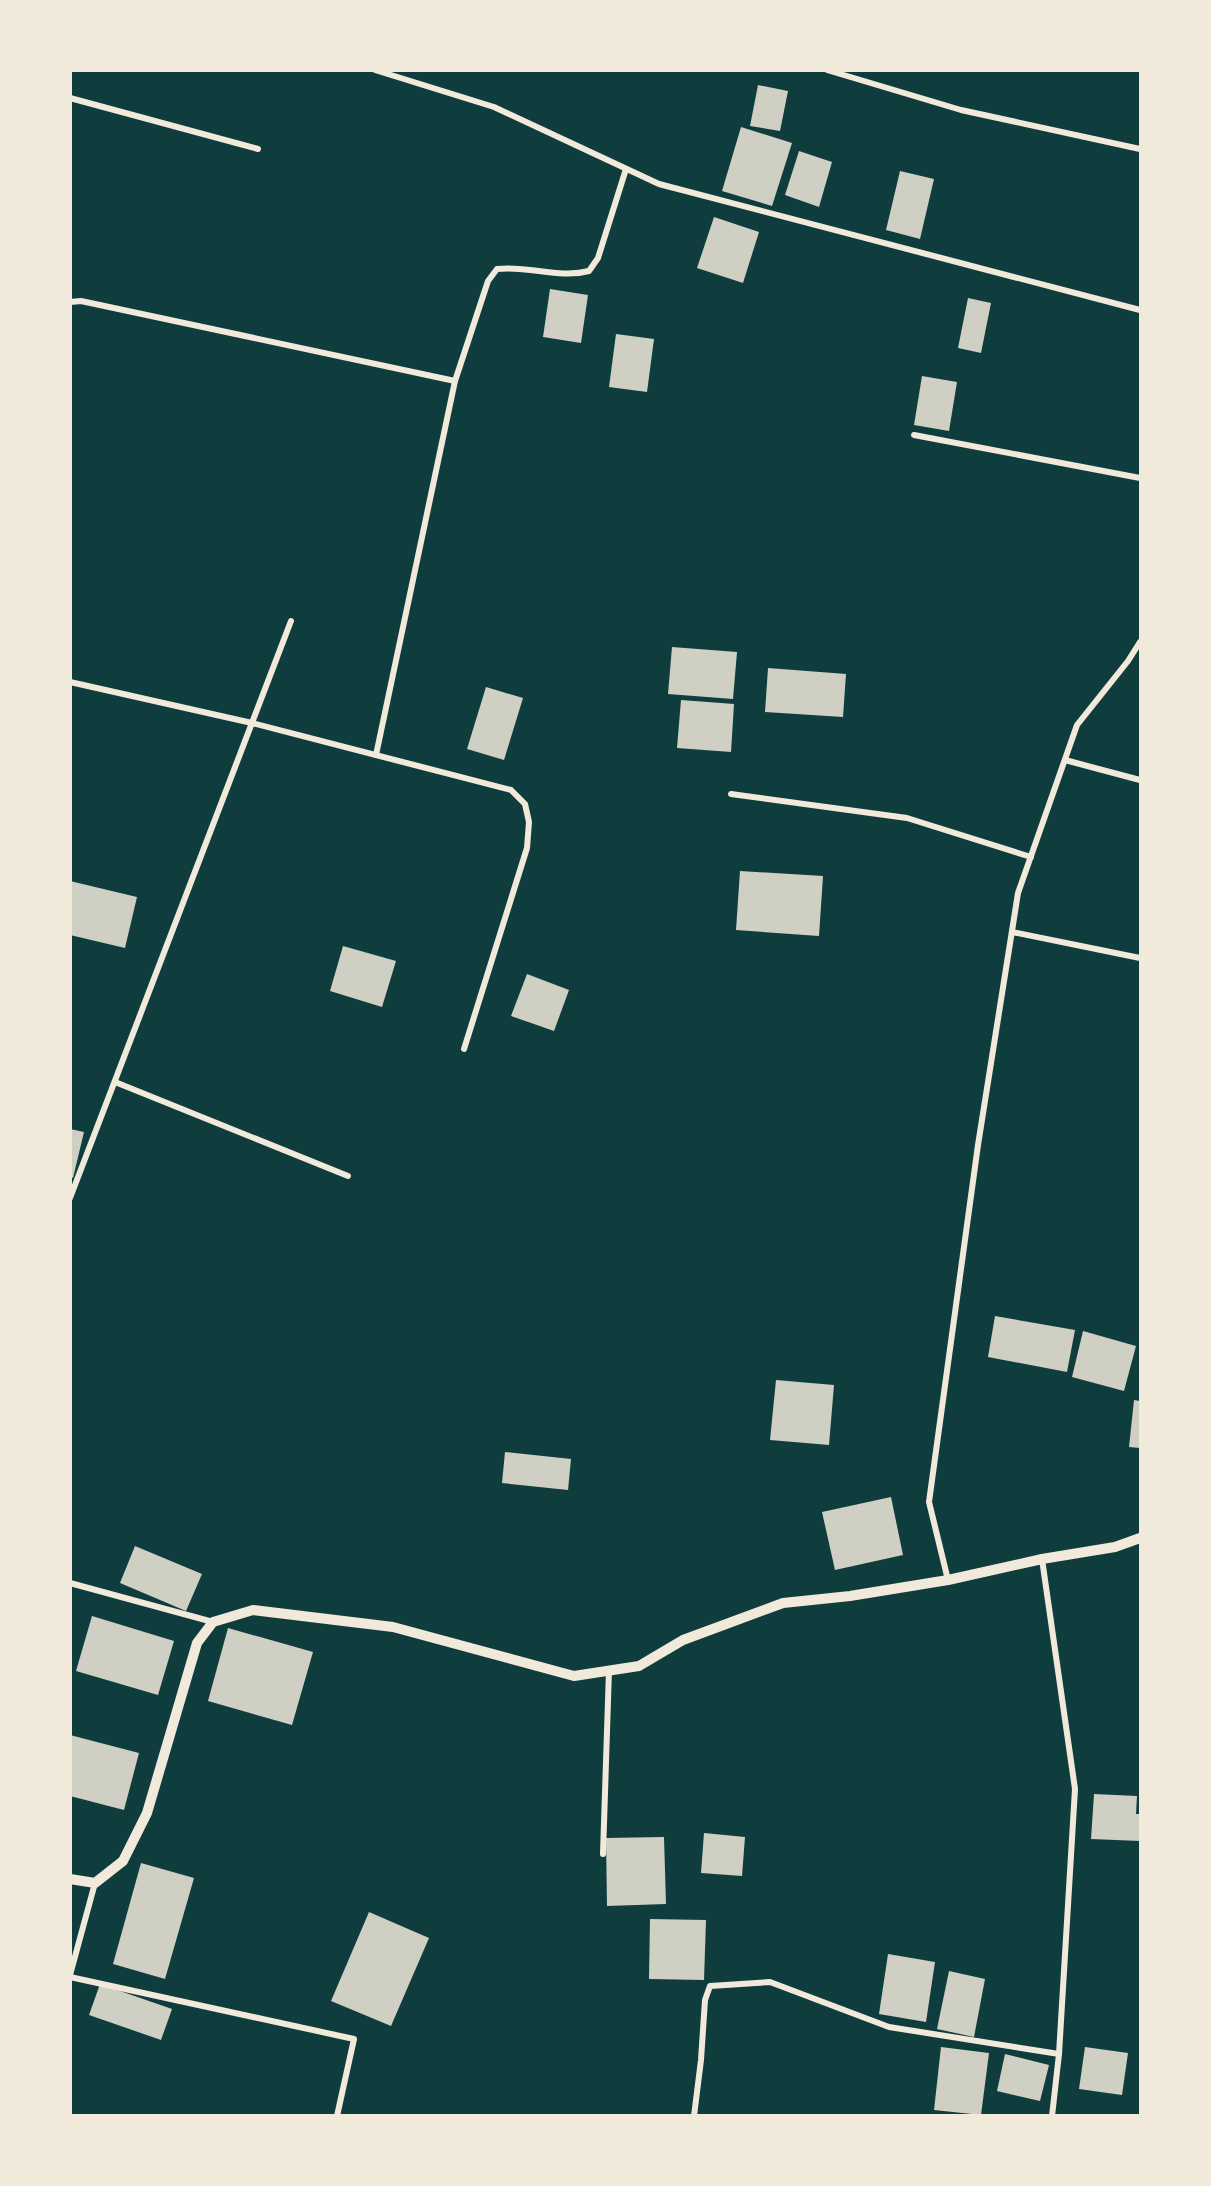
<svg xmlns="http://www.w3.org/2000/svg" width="1211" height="2186" font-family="'DM Sans',sans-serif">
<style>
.building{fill:#cfcfc3}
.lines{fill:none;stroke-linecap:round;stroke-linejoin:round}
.minor{stroke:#f1e9da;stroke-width:6}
.tertiary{stroke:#f1e9da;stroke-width:10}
</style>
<rect width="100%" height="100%" fill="#0f3d3e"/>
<g class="building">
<path d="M758 85 788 91 780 131 750 126Z"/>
<path d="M741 127 792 143 772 206 722 191Z"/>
<path d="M799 151 832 162 819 207 785 195Z"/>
<path d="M900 171 934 179 920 239 886 230Z"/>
<path d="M714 217 759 232 743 283 697 268Z"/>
<path d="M550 289 588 295 581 343 543 337Z"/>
<path d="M968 298 991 303 981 353 958 348Z"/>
<path d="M616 334 654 339 647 392 609 387Z"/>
<path d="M922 376 957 382 949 431 914 425Z"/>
<path d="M672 647 737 652 733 699 668 694Z"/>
<path d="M768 668 846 674 843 717 765 712Z"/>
<path d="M486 687 523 698 504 760 467 749Z"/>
<path d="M681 700 734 704 731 752 677 748Z"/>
<path d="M740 871 823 876 819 936 736 930Z"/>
<path d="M70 881 137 897 125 948 70 935Z"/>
<path d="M343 946 396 961 382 1007 330 991Z"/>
<path d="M527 974 569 990 554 1031 511 1016Z"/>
<path d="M70 1129 84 1132 73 1178 70 1177Z"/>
<path d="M995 1316 1075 1330 1067 1372 988 1357Z"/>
<path d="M1083 1331 1136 1346 1124 1391 1072 1377Z"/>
<path d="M776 1380 834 1385 829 1445 770 1440Z"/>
<path d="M1134 1400 1140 1401V1448L1129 1447Z"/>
<path d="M505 1452 571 1459 568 1490 502 1483Z"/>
<path d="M891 1497 903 1555 835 1570 822 1512Z"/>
<path d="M135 1546 202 1574 186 1611 120 1583Z"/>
<path d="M92 1616 174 1641 158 1695 76 1671Z"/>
<path d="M228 1628 313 1652 292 1725 208 1701Z"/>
<path d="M70 1735 139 1753 124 1810 70 1796Z"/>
<path d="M1094 1794 1137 1796 1136 1814H1140V1841L1091 1839Z"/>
<path d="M704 1833 745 1837 742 1876 701 1873Z"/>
<path d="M664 1837 666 1904 607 1906 606 1838Z"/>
<path d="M141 1863 194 1878 165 1979 113 1964Z"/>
<path d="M369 1912 429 1938 391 2026 331 2001Z"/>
<path d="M650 1919 706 1920 704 1980 649 1979Z"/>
<path d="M888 1954 935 1962 926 2022 879 2014Z"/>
<path d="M949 1971 985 1979 974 2037 937 2029Z"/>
<path d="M100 1984 172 2009 161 2040 89 2015Z"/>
<path d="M941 2047 989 2053 981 2115 934 2110Z"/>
<path d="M1085 2047 1128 2053 1122 2095 1079 2089Z"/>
<path d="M1005 2054 1049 2065 1040 2101 997 2091Z"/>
</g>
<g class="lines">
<g class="minor">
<path d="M375 70 494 107 659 184 1140 310"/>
<path d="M827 70 961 110 1140 149"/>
<path d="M70 98 258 149"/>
<path d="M70 302 81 301 455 381"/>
<path d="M914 435 1140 478"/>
<path d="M70 682 252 723 511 790 525 804 529 822 527 848 464 1049"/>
<path d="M376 755 455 381 488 281 497 269C528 265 559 279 589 271L598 258 626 169"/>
<path d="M1065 760 1140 780"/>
<path d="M731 794 907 818 1031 857"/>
<path d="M1012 932 1140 958"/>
<path d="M115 1082 348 1176"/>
<path d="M70 1198 291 621"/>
<path d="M1042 1559 1075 1789 1059 2054"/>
<path d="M948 1580 929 1502 978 1145 1018 893 1077 725 1128 661 1140 642"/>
<path d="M70 1583 213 1622"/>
<path d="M603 1854 609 1670"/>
<path d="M70 1975 95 1883"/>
<path d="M70 1977 354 2039 337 2116"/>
<path d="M694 2116 701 2060 705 2000 710 1986 770 1982 889 2027 1059 2054 1052 2116"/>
</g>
<path class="tertiary" d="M70 1879 95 1883 123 1861 147 1813 197 1643 213 1622 253 1610 393 1627 574 1676 639 1666 683 1640 783 1603 850 1596 948 1580 1042 1559 1115 1547 1140 1538"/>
</g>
<rect width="1211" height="2186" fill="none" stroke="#f1e9da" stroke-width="144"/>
</svg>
